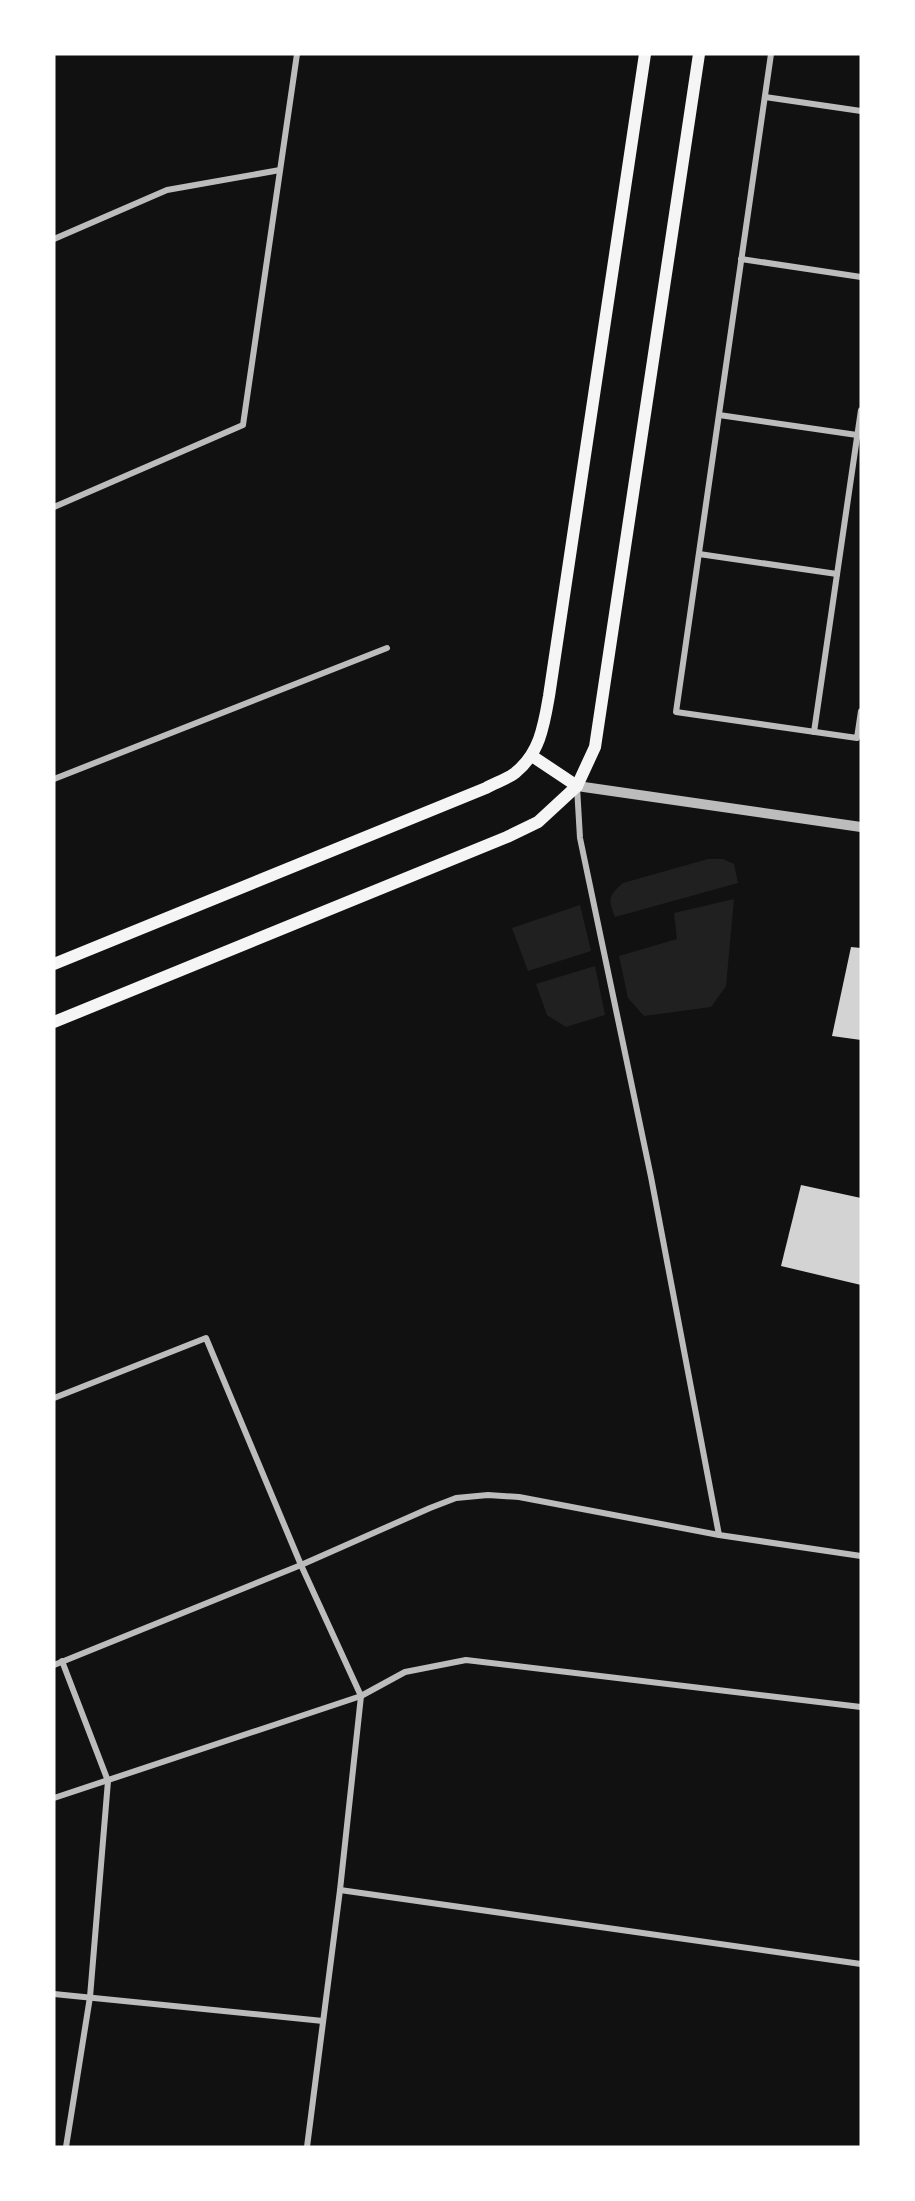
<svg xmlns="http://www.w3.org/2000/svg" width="915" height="2201" font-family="Mulish,sans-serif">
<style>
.green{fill:#202020}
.building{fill:#d3d3d3}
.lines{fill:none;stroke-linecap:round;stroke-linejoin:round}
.minor{stroke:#bcbcbc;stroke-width:6}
.tertiary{stroke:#bcbcbc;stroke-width:10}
.secondary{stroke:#f5f5f5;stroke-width:12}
</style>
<rect width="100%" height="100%" fill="#111"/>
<g class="green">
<path d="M708 859H723L734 864 738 883 615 917C608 899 608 896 623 883Z"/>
<path d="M734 899 726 986 711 1007 644 1016 628 998 619 956 677 939 674 913Z"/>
<path d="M580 905 591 951 528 971 512 928Z"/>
<path d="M595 966 605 1015 566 1027 547 1015 536 984Z"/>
</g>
<g class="building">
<path d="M851 947 861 948V1040L832 1036Z"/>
<path d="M801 1185 861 1198V1285L781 1266Z"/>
</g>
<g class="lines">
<g class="minor">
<path d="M771 54 676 712 857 738 861 711"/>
<path d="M765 97 861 111"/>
<path d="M54 239 167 190 280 170"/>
<path d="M741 259 861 277"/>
<path d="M719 415 857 435"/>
<path d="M54 507 243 425 297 54"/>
<path d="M699 554 837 574"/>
<path d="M814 732 861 410"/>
<path d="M54 779 387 648"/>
<path d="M577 787 580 838 651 1177 719 1535"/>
<path d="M54 1398 206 1338 301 1565 361 1696 340 1890 307 2147"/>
<path d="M62 1661 108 1781 90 1997 66 2147"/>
<path d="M54 1665 301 1565 430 1508 456 1498 488 1495 519 1497 719 1535 861 1556"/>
<path d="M54 1798 361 1696 405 1672 466 1660 861 1707"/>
<path d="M340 1890 861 1964"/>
<path d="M54 1994 323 2021"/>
</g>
<path class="tertiary" d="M577 786 861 827"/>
<g class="secondary">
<path d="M532 756 577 786"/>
<path d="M54 964 486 788C495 783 507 779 515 773 540 753 544 725 549 696L645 54"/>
<path d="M54 1022 507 837 538 822 577 786 595 747 699 54"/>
</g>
</g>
<rect width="915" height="2201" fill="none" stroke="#ffffff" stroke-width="111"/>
</svg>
